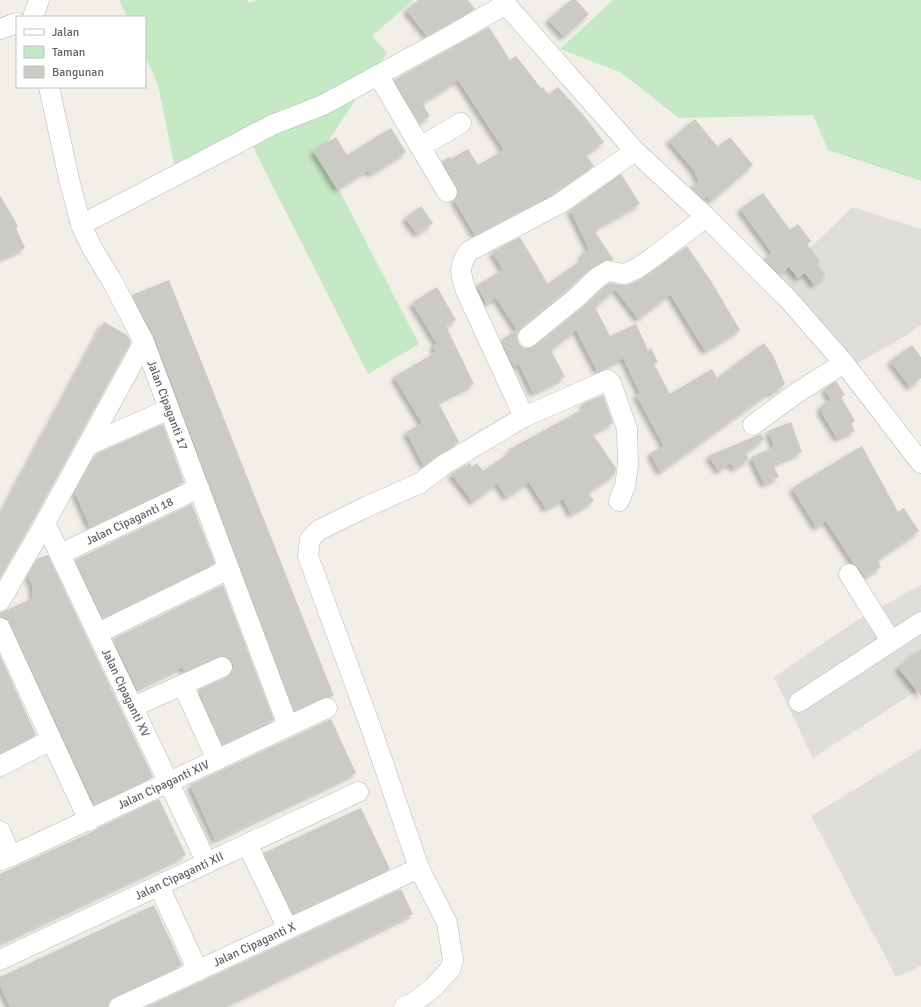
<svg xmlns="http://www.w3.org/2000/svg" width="921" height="1007" font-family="Signika,sans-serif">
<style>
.industrial{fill:#e0deda}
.green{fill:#c5e8c5}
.building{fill:#cccac5;filter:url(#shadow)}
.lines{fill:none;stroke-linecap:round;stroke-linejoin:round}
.street-casing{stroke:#b5b8bc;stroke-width:21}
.street{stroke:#fff;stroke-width:20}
.labels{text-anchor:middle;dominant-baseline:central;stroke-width:3;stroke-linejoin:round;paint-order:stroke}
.street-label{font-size:12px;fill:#5f6368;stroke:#fff}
</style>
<defs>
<filter id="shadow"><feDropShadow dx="-3.5" dy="3.5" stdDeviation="2" flood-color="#0004"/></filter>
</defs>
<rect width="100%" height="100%" fill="#f1efe8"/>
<g class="industrial">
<path d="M853 207 921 229V325L907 335 856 364 776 280Z"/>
<path d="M921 585V688L813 758 774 677 856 621Z"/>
<path d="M921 749V966L896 977 811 816Z"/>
</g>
<g class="green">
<path d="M119 0H247L249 3 257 0H413L372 36 387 53 320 153 419 344 368 374 248 137 176 173 158 85 145 56V17H127Z"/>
<path d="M613 0H921V181L828 150 813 115 679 118 620 72 560 49Z"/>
</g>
<g class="building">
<path d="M418 0H468L475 9 427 36 406 10Z"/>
<path d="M571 0H576L589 14 564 37 548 20Z"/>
<path d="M489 27 510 60 516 56 541 88 543 87 549 95 558 87 585 117 604 142 586 155 594 166 553 194 546 198V196L475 235 454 200 457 197 458 192 457 187 442 161 450 157 451 159 468 149 478 165 504 150 458 80 422 103 430 116 419 123 394 80Z"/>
<path d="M695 119 718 147 730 137 753 165 711 201 707 196 703 199 691 188 699 181 695 175 696 173 669 141Z"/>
<path d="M391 128 406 152 371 174 368 170 337 189 313 151 336 137 347 155Z"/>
<path d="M621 174 640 204 596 228 598 231 595 232 614 260 603 261 592 267 568 289 521 328 517 333V338L519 344 524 348H529L535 346 583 307 605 286 610 283 622 285H628L640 280 687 246 711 281 740 330 705 351 670 294 638 319 615 289 595 307 610 336 636 324 648 350 651 348 658 362 654 364 670 394 712 369 717 378 764 343 773 355 785 384 772 394 770 392 660 472 650 453 664 446 636 395 640 393 623 358 597 371 576 330 551 350 565 377 533 393 519 364 514 367 501 340 517 330 496 298 487 304 477 285 503 270 492 252 520 237 548 284 583 259 581 255 589 249 570 210Z"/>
<path d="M763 193 790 230 798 224 811 241 807 244 820 261 817 264 826 275 814 285 805 273 798 278 789 267 779 274 764 259 772 253 740 209Z"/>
<path d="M0 195 18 226 16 228 25 248 0 259Z"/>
<path d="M421 206 433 223 417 234 405 218Z"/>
<path d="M169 280 334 696 322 698 294 711 155 338 132 295Z"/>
<path d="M437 287 456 320 446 326 474 384 438 402 459 442 439 454 424 466 406 432 422 423 394 377 436 352 433 346 437 344 412 303Z"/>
<path d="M104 322 127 335 131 342 35 517 0 578V515Z"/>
<path d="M912 345 921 357V378L910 387 890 361Z"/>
<path d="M836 381 845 395 841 397 855 421 851 424 855 431 837 438 821 412V406L831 400 824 389Z"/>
<path d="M603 395 613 423 592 433 616 468 615 474 588 492 594 501 571 514 563 499 546 509 529 482 506 497 497 483 473 502 451 474 470 463 472 467 477 463 483 471 511 452 510 449 585 408 582 404Z"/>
<path d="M791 422 802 452 773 464 779 477 764 484 751 457 774 447 768 431Z"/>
<path d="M163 424 184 482 90 527 75 493 94 457 98 453Z"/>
<path d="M761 434 764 439 745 453 749 459 734 469 730 463 719 471 708 456Z"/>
<path d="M862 446 898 512 904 508 919 531 877 560 881 567 865 577 859 568 854 564 826 521 816 527 792 488Z"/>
<path d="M192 504 215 563 103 618 75 560Z"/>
<path d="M48 555 153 777 94 804 10 623 6 618 0 617V613L33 598 32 585 28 576 37 559Z"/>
<path d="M223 585 274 720 222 744 198 690 227 677 231 674 233 668V663L229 658 224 656 217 657 184 671 182 667 137 689 113 639Z"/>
<path d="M921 649V696L898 668Z"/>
<path d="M0 655 36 735 0 753Z"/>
<path d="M331 719 356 773 215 840 190 785Z"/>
<path d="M159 799 186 855 0 943V874L94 831 98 828Z"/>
<path d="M361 808 390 869 293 914 264 853Z"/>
<path d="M401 889 413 914 222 1007H146Z"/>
<path d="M154 905 182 965 114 997 109 1001 108 1007H10L0 986V977Z"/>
</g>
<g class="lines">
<g class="street-casing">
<g id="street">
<path d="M502 0 635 151 706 217 789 300 844 363 921 463"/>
<path d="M33 17 39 0"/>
<path d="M0 29 17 23"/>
<path d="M378 75 447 192"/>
<path id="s1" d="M49 87 69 179 81 225 92 248 111 279 144 342 288 726"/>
<path d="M420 147 461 123"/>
<path d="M81 225 272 125 323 105 452 35 506 4"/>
<path d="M528 337 576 298 598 277 608 271 624 274 636 269 652 258 706 217"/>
<path d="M524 417 466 291C460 273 458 266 469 251L559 204 635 151"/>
<path d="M753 425 798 392 844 363"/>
<path d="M88 445 169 409"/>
<path id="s2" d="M45 523 207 863"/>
<path id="s3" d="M60 554 199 488"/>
<path d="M849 574 891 641"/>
<path d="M0 601 45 523 144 342"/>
<path d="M0 628 89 821"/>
<path d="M98 633 229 569"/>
<path d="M183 685 217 760"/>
<path d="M799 702 921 622"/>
<path d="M133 707 222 667"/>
<path d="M0 766 51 740"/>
<path d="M0 831 11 856"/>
<path d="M247 844 288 929"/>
<path id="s4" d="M0 860 11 856 327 708"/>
<path d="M159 886 198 971"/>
<path id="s5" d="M0 960 358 792"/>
<path id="s6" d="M119 1007 419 868 371 728 308 556 310 539 319 530 364 508 420 483 445 464 524 417 608 380 611 383 627 429 628 465 625 486 619 501"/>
<path d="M404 1007 413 1003 434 987 451 968 453 960 447 923 419 868"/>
</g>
</g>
<use href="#street" class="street"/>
</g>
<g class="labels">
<g class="street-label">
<text stroke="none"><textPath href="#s1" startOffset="342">Jalan Cipaganti 17</textPath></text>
<text stroke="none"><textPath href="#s3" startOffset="77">Jalan Cipaganti 18</textPath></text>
<text stroke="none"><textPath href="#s2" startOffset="188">Jalan Cipaganti XV</textPath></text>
<text stroke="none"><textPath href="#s4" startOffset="180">Jalan Cipaganti XIV</textPath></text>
<text stroke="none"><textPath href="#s5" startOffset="198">Jalan Cipaganti XII</textPath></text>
<text stroke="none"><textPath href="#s6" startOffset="149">Jalan Cipaganti X</textPath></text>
</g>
</g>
<rect x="16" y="16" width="130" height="72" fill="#ffffff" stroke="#bfc1c3"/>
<rect x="24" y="29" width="20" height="6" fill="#ffffff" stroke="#bfc1c3"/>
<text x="52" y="36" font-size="12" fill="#5f6368">Jalan</text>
<rect x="24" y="46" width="20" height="12" fill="#c5e8c5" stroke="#bfc1c3"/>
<text x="52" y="56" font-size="12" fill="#5f6368">Taman</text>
<rect x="24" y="66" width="20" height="12" fill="#cccac5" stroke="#bfc1c3"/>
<text x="52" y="76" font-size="12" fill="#5f6368">Bangunan</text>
</svg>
